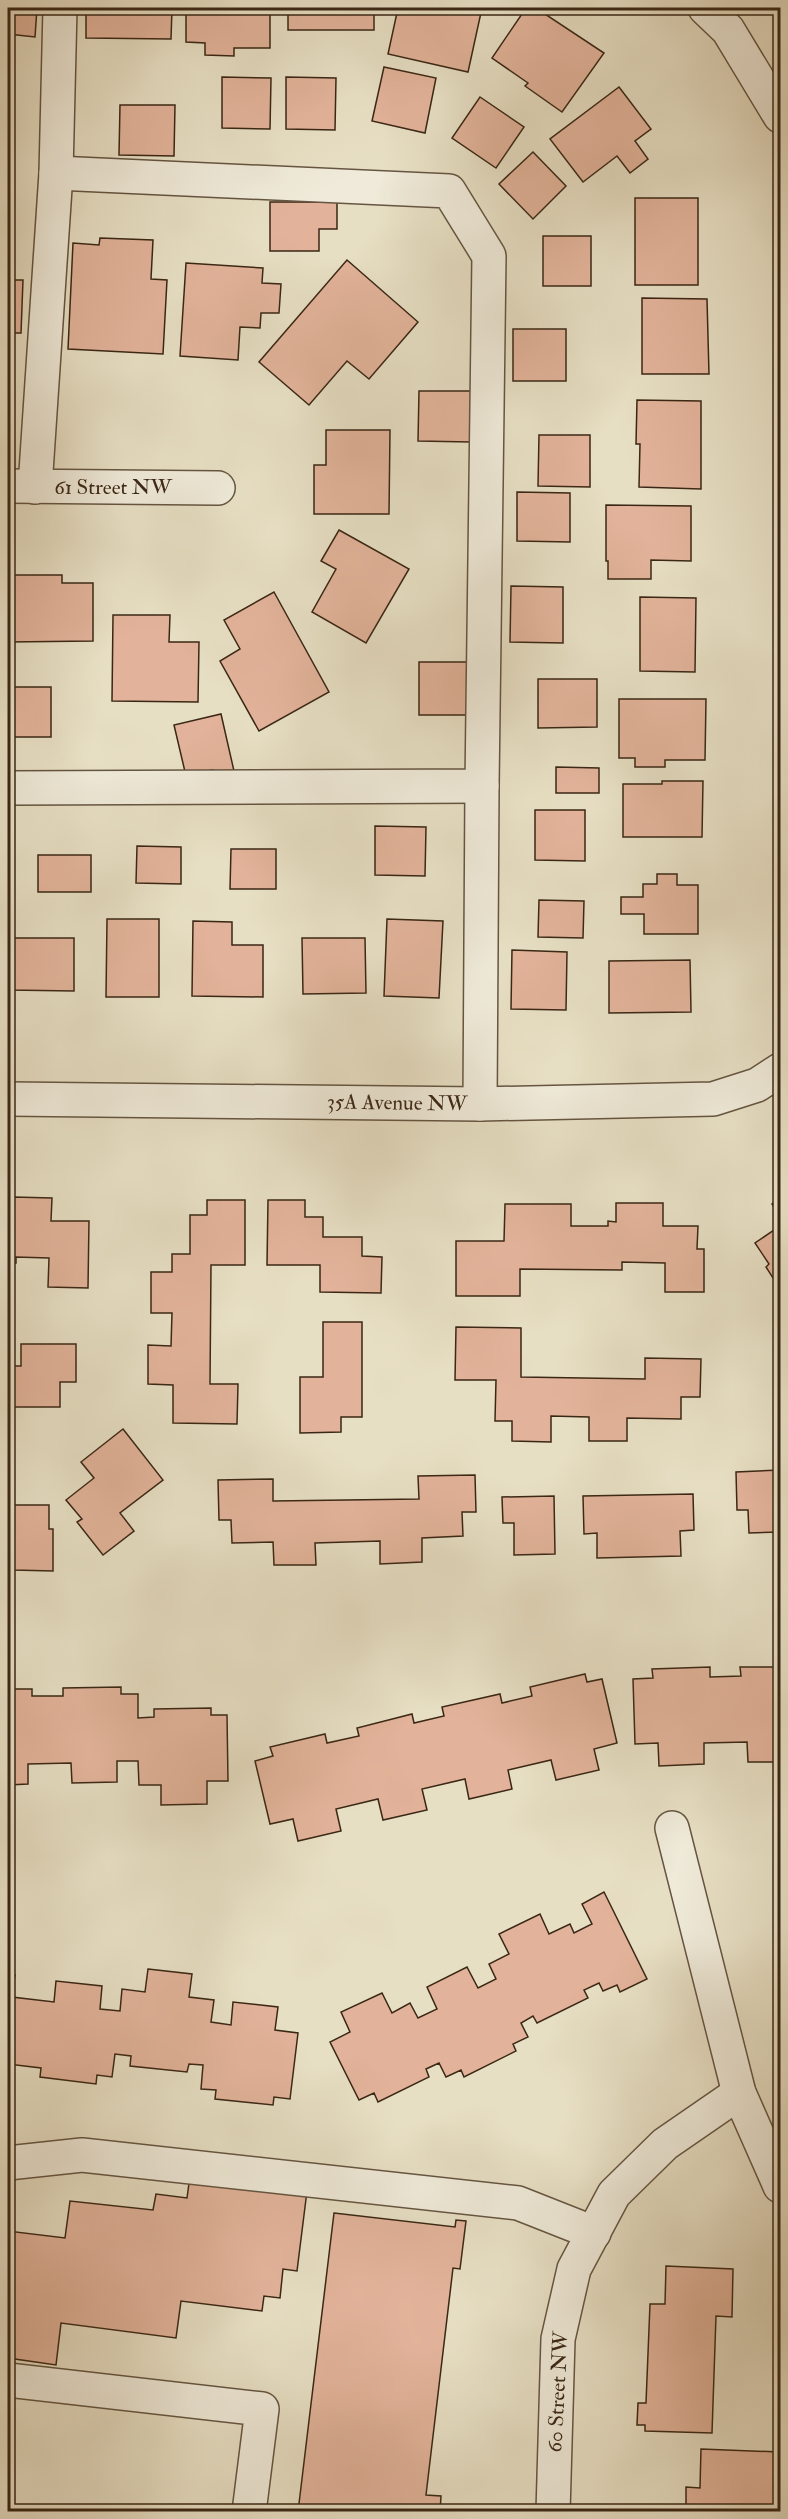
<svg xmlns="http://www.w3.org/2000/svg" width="788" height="2519" font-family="'IM FELL Double Pica',serif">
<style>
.building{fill:#e2b39a;stroke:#3a2715;stroke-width:1.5}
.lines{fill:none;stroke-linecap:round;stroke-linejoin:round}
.minor-casing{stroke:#655541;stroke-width:36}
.minor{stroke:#efead9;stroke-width:33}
.labels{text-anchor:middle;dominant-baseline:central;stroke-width:4.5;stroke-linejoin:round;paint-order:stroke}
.street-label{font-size:21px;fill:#3a2715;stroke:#efead9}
</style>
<rect width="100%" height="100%" fill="#e7dfc4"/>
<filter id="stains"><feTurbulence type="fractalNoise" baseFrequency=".00333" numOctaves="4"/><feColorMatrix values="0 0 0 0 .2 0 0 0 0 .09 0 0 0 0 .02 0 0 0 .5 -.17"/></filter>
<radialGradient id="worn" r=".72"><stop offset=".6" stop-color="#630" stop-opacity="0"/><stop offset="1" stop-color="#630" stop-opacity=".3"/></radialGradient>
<g class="building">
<path d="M8 8H37L35 37 8 34Z"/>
<path d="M86 8H172L171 39 86 38Z"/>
<path d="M186 8H270V48H234V56L205 55V43L186 42Z"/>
<rect x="288" y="8" width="86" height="22"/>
<path d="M398 8H482L468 72 388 54Z"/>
<path d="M526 8H536L604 53 562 112 525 86 528 83 492 58Z"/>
<path d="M384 67 436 78 425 133 372 121Z"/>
<path d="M222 77 271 78 270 129 222 128Z"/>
<path d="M286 77 336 78 335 130 286 129Z"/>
<path d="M619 87 651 129 635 141 648 159 630 173 617 156 583 182 550 139Z"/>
<path d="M480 97 524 127 496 168 452 138Z"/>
<path d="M120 105H175L174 156 119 155Z"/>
<path d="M533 152 566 186 533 219 499 184Z"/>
<rect x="635" y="198" width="63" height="87"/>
<path d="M270 202H337V229H319V251H270Z"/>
<rect x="543" y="236" width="48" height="50"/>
<path d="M100 238 153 240 151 279 167 280 163 354 68 349 73 243 99 245Z"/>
<path d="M347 260 418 322 369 379 347 361 309 405 259 362Z"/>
<path d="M186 263 263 268 262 283 281 284 279 313H261L260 328 240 327 238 360 180 356Z"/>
<path d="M8 280H23L21 333H8Z"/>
<path d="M642 298 707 299 709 374H642Z"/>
<rect x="513" y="329" width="53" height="52"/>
<path d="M419 391H472L471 442 418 441Z"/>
<path d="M637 400 701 401V489L639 487 640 444H636Z"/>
<path d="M326 430H390L389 514H314V465H326Z"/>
<path d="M539 435H590V487L538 486Z"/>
<path d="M517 492 570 493V542L517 541Z"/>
<path d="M606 505 691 506V561L651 560V579H608V561H606Z"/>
<path d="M339 530 409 569 366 643 312 612 336 569 321 561Z"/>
<path d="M8 575H62V583H93V641L8 642Z"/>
<path d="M511 586 563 587V643L510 642Z"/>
<path d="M274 592 329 692 259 731 220 661 240 649 224 620Z"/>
<path d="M640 597 696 598 695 672 640 671Z"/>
<path d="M113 615H170L169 642H199L198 702 112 701Z"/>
<rect x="419" y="662" width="48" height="53"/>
<path d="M538 679H597V727L538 728Z"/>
<rect x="8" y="687" width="43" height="50"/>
<path d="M619 699H706L705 760H665V767H635V758H619Z"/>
<path d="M221 714 234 771 214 776 213 770 186 776 174 725Z"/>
<path d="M556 767 599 768V793H556Z"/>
<path d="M662 781H703L702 837H623V784H662Z"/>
<path d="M535 810H585V861L535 860Z"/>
<path d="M375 826 426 827 425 876 375 875Z"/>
<path d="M137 846 181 847V884L136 883Z"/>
<path d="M231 849H276V889H230Z"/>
<rect x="38" y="855" width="53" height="37"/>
<path d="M657 874H677V885H698V934H644V914H621V897H643V884H657Z"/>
<path d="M539 900 584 901 583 938 538 937Z"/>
<path d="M107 919H159V997H106Z"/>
<path d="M387 919 443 921 439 998 384 996Z"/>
<path d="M193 921 232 922V945H263V997L192 996Z"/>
<path d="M9 938H74V991L8 990Z"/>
<path d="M302 938H365L366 993 303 994Z"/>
<path d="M512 950 567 952 566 1010 511 1009Z"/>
<path d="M690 960 691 1012 609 1013V961Z"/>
<path d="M13 1197 52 1198 51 1221H89L88 1288 48 1287 49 1258 16 1257V1263H8V1215H13Z"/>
<path d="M780 1199V1217L772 1204Z"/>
<path d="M207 1200H245V1265H211L210 1384H238L237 1424 173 1423V1385L148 1384V1345L171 1346 172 1313H151V1272H172V1254H190V1215H207Z"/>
<path d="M268 1200H305V1217H323V1237H362V1256L382 1257 381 1293 320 1292V1265H267Z"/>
<path d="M616 1203H663V1226H698L697 1249H704V1292H665V1263L622 1262V1270L520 1269V1296H456V1241H504L505 1204H571V1226H608V1221L616 1222Z"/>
<path d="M780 1226V1289L766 1267 769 1264 755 1243Z"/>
<path d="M323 1322H362V1417H341V1432L300 1433V1377H323Z"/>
<path d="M456 1327 521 1328V1377L645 1379V1358L701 1359 700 1397H681V1419L627 1418V1441H589V1417L551 1416V1442L512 1441V1421H495L496 1380H455Z"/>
<path d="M21 1344H76V1382H60V1407H8V1366H21Z"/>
<path d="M780 1362V1377L774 1366Z"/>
<path d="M123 1429 163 1480 120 1513 134 1531 103 1555 77 1522 82 1519 66 1500 94 1478 81 1462Z"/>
<path d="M780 1470V1532L749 1533 748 1510H737L736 1472Z"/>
<path d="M475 1475 476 1512H462L463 1536 422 1538V1562L380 1564V1541L315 1543 316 1565H274L273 1542 232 1543 231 1520H219L218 1480 273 1479V1501L419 1499 418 1476Z"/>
<path d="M8 1483H13V1505H49V1529H53V1571L13 1570V1552H8Z"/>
<path d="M693 1494 694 1530 680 1531 681 1556 597 1558V1533L584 1534 583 1496Z"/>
<path d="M554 1496 555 1554 514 1555V1523H503L502 1497Z"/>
<path d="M710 1667V1677L741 1676 740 1667H780V1762H748L747 1742 704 1743V1764L659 1766 658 1743 635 1744 633 1679 653 1678 652 1669Z"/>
<path d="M585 1674 587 1682 602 1679 617 1743 594 1749 599 1770 556 1780 551 1760 508 1770 512 1789 469 1799 465 1779 422 1789 427 1810 383 1820 378 1799 336 1809 341 1831 298 1841 293 1819 270 1824 255 1761 273 1756 270 1747 325 1734 327 1743 359 1736 357 1728 412 1714 414 1723 444 1716 442 1707 500 1694 502 1703 532 1696 530 1687Z"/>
<path d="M121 1687V1694H138V1718L154 1717V1709L211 1708V1715H227L228 1781H207V1804L161 1805V1785H139L138 1761H117V1782L72 1783 71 1763 28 1764V1784L8 1785V1689H32V1696H63V1688Z"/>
<path d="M604 1892 647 1979 620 1992 617 1985 603 1991 599 1983 584 1990 588 1998 537 2023 533 2016 521 2023 528 2037 513 2044 516 2051 464 2077 461 2070 446 2077 439 2063 426 2069 429 2077 378 2102 374 2093 359 2100 330 2042 350 2032 341 2012 382 1993 392 2013 410 2003 418 2018 437 2009 427 1987 467 1967 478 1988 496 1979 489 1964 509 1954 499 1934 540 1914 549 1934 570 1924 574 1933 592 1924 582 1904Z"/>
<path d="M148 1969 192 1974 189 1997 214 2000 211 2022 231 2025 233 2002 278 2007 275 2030 298 2033 290 2099 274 2097 273 2105 215 2099 216 2090 201 2089 203 2065 189 2064 187 2072 130 2066 131 2056 115 2054 112 2077 97 2075 96 2084 40 2077 41 2068 8 2064V2071V1974L15 1975 12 1997 54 2002 56 1981 102 1986 100 2009 120 2011 122 1989 145 1992Z"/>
<path d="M190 2176 307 2191 297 2271 283 2269 280 2298 264 2296 262 2311 181 2301 176 2338 61 2323 56 2365 8 2358V2231L65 2238 70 2201 153 2210 156 2194 187 2198Z"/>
<path d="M334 2213 455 2227 456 2220 466 2221 460 2269 453 2268 426 2495 441 2496 440 2512H298Z"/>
<path d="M666 2266 733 2269 732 2317 716 2316 712 2433 645 2431V2425H637L638 2403H646L650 2304H665Z"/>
<path d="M701 2449 780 2452V2512H699V2506L686 2505V2487L700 2488Z"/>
</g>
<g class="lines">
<g class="minor-casing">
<g id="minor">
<path d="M705 8 728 30 780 116"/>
<path d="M8 486 218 488"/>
<path d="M35 487 56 173 60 8"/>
<path d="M8 788 482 786 489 256 449 191 56 173"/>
<path d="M8 1099 480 1104 713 1099 757 1085 780 1070"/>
<path d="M480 1104 482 786"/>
<path d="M672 1828 739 2093 780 2186"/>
<path d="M8 2163 82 2155 518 2203 594 2233"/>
<path d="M8 2380 262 2409 249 2512"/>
<path d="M553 2512 558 2339 574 2269 614 2194 665 2144 739 2093"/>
</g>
</g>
<use href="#minor" class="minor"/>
</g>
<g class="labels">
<g class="street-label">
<text x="113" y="487">61 Street NW</text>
<text transform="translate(397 1103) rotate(1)">35A Avenue NW</text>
<text transform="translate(558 2392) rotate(-87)">60 Street NW</text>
</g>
</g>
<rect width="788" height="2519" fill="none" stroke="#e7dfc4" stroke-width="30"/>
<rect x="9" y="9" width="770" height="2501" fill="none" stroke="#3a2715" stroke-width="3"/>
<rect x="15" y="15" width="758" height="2489" fill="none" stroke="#3a2715" stroke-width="1.5"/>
<rect width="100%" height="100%" filter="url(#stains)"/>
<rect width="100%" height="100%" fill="url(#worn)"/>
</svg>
